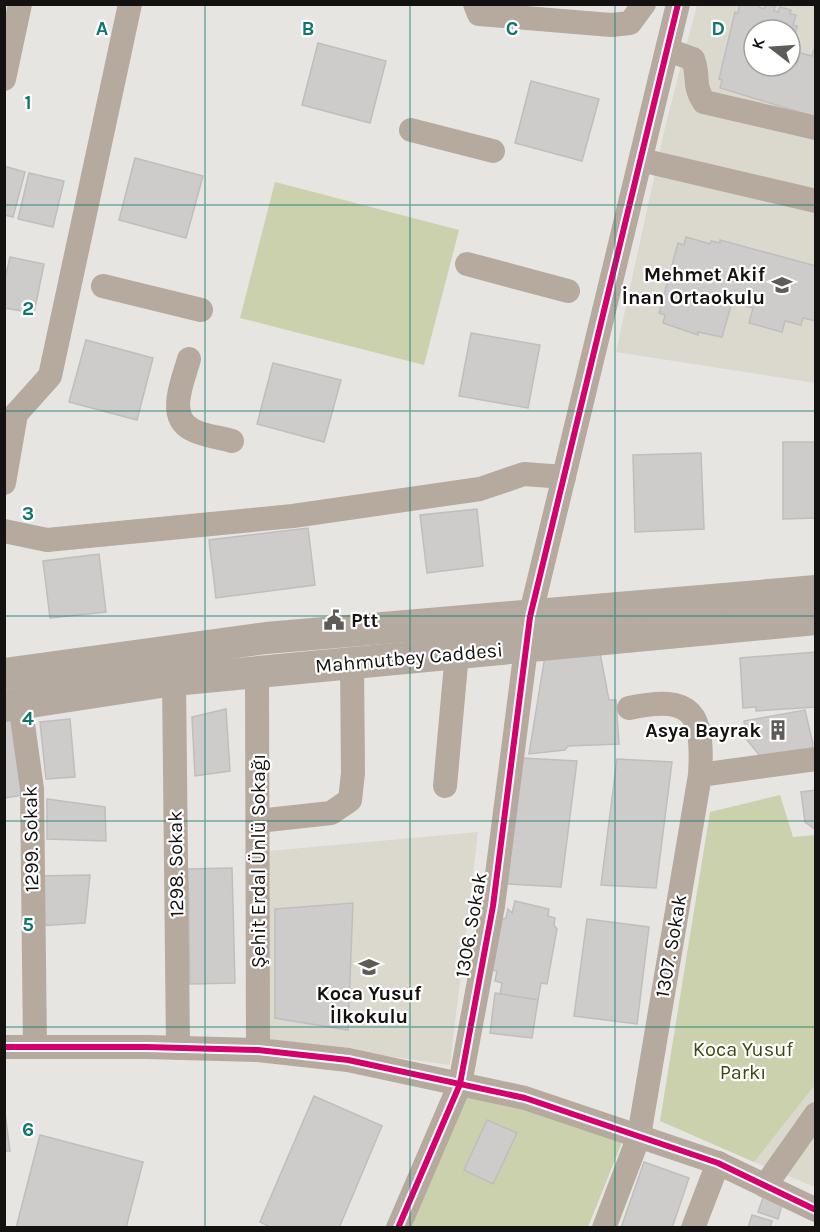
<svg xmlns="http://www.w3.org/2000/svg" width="820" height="1232" font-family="Karla,sans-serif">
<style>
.built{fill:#dbd8ce;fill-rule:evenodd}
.green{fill:#cad1ac}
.building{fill:#cdcccb;stroke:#c0bebd;stroke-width:1.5}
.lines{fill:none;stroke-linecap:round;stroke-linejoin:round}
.minor{stroke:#b6a99e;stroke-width:24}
.major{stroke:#b5aaa0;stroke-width:32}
.cycleway-casing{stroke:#fff;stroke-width:10}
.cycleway{stroke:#d6006c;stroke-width:6}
.grid{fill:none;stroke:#0f766e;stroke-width:1.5;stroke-opacity:0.55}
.labels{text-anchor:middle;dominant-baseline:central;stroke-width:4.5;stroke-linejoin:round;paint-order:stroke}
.poi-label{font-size:20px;font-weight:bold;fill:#131210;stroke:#fff;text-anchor:end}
.street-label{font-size:20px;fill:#131210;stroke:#fff}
.park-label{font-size:20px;fill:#3f4711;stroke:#fff}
.grid-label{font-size:20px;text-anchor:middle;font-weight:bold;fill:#0f766e;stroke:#fff;stroke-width:4.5;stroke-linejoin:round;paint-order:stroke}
</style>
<rect width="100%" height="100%" fill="#e6e5e1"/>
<g class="built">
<path d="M697 5H815V383L616 352 666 123ZM754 30H790V66H754Z"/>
<path d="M478 832 450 1065 267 1039 269 851Z"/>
<path d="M815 1085V1187L754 1162Z"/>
</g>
<g class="green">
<path d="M275 182 459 230 424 365 240 318Z"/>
<path d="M780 795 793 837 815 835V1085L754 1162 660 1121 710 812Z"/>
<path d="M467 1088 625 1135 588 1227 406 1228Z"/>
</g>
<g class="building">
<path d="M740 4H759V7L764 9 767 4 775 7 774 11 778 12 780 7 791 10 790 14 796 15 793 25 797 26 790 54V30H754V66H790V62L797 64 800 53 812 56 816 43V117L720 88 722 80 719 79 735 12 738 13Z"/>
<path d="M318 43 386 61 370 123 302 105Z"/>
<path d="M531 81 599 99 582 161 515 143Z"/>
<path d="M135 158 203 176 186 238 119 220Z"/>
<path d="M4 166 25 172 13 217 4 215Z"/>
<path d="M29 173 64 181 53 227 18 219Z"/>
<path d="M686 237 710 244 711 241 720 243V240L816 266V321L803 318 801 325 785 321 782 332 749 323 753 308 732 302 722 337 698 332V335L663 323 665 315 659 313 678 243 684 245Z"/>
<path d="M10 257 44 264 34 313 4 308V283Z"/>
<path d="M471 333 540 345 528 408 459 396Z"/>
<path d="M86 340 153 358 137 420 69 402Z"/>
<path d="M273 363 341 380 324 442 257 424Z"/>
<path d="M783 442H816V518L783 519Z"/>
<path d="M701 453 704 529 635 532 633 455Z"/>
<path d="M477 509 483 566 427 573 420 515Z"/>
<path d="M308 528 315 585 216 598 209 540Z"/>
<path d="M99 554 106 612 50 618 43 561Z"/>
<path d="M816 652V707L756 711V707L743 708 740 658Z"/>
<path d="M600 653 609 700H616L619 744 568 746 565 750 529 754 545 656Z"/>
<path d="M226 709 230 771 195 776 192 717Z"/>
<path d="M805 710 813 744 811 756 765 762 747 740 744 721Z"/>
<path d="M12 717 23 795 4 798V718Z"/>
<path d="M70 719 75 777 46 779 40 722Z"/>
<path d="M522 758 577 761 561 887 506 884Z"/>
<path d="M617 759 672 762 656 888 601 885Z"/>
<path d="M816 790V830L805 822 801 792Z"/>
<path d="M47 799 105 807 106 841 47 839Z"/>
<path d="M232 868 235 983 190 984 188 869Z"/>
<path d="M90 875 85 923 37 926 36 876Z"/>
<path d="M515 901 549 909 548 916 555 918 554 925 557 929 547 984 541 983 538 1000 500 994 502 983 495 981 497 971 491 970 500 920 506 918 508 909 512 913Z"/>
<path d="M353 903 348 1030 275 1018V909Z"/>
<path d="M587 919 649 927 637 1024 574 1016Z"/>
<path d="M495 993 538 1000 532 1038 490 1033Z"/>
<path d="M314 1096 382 1126 339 1228H272L260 1222Z"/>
<path d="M4 1105 10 1151H4Z"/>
<path d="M487 1120 517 1133 493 1184 464 1170Z"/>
<path d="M40 1135 143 1162 126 1228H16Z"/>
<path d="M644 1162 689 1178 672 1228H621Z"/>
<path d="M765 1192 784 1198 778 1219 758 1212Z"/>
<path d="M752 1215 772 1221 770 1228H748Z"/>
</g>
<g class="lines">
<g class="minor">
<path d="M475 4 479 14 611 25 630 23 644 4"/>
<path d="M668 50 693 59C700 78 692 83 704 102L816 128"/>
<path d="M4 79 20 4"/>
<path d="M411 130 493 151"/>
<path d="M641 160 816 201"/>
<path d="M467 264 568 291"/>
<path d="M103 286 201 310"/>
<path d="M189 359C184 378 166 416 191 429 202 436 219 437 232 441"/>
<path d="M16 414 50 376 130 4"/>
<path d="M4 483 16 414"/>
<path d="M4 531 47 540 293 516 480 489 524 474 564 477"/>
<path d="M257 673 258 1050"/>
<path d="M174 680 178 1048"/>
<path d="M20 703 32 789 35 1047"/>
<path d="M629 708C693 694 704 713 700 775"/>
<path d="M445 786 457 653"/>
<path d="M258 821 331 813 350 800 353 773 352 663"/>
<path d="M4 1047H147L258 1050 348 1060 525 1098 718 1163 816 1210"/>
<path d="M765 1186 816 1114"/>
<path d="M398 1228 460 1084 493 906 530 617 678 4"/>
<path d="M604 1228 639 1136 700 775 816 759"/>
<path d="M693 1228 718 1163"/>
</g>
<g class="major">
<path d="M4 674 266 638 816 591"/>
<path d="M4 706 174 680 816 619"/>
</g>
<g class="cycleway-casing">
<g id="cycleway">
<path d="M4 1047H147L258 1050 348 1060 525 1098 718 1163 816 1210"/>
<path d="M398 1228 460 1084 493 906 530 617 678 4"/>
</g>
</g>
<use href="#cycleway" class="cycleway"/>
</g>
<path class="grid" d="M205 4V1228M410 4V1228M615 4V1228M4 205H816M4 411H816M4 616H816M4 821H816M4 1027H816"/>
<defs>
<g id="school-bare" transform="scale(1.62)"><path d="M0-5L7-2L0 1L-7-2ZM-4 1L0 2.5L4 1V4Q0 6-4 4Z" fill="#5d5c59" stroke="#fff" stroke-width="2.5" paint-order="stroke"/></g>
<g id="civic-bare" transform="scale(1.62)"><path d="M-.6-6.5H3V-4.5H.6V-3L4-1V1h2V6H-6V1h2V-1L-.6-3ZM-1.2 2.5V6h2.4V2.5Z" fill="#5d5c59" stroke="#fff" stroke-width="2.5" paint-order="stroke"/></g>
<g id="building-bare" transform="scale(1.62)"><path d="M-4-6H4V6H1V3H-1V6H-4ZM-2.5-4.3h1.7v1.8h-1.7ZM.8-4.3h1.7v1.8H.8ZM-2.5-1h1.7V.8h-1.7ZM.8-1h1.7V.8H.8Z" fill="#5d5c59" stroke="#fff" stroke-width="2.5" paint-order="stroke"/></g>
</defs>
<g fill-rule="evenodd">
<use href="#school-bare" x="782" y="285"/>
<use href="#civic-bare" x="334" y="620"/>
<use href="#building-bare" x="778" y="730"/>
<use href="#school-bare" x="369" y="967"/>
</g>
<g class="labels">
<g class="poi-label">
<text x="765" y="274">Mehmet Akif<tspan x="765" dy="23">İnan Ortaokulu</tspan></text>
<text x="351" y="620" text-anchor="start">Ptt</text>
<text x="761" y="730">Asya Bayrak</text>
<text x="369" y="993" text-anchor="middle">Koca Yusuf<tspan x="369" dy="23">İlkokulu</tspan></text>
</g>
<g class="street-label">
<text transform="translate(409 658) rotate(-5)">Mahmutbey Caddesi</text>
<text transform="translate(31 839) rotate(-91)">1299. Sokak</text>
<text transform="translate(258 861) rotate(-90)">Şehit Erdal Ünlü Sokağı</text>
<text transform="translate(176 864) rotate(-91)">1298. Sokak</text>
<text transform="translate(471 925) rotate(-80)">1306. Sokak</text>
<text transform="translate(671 946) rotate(-80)">1307. Sokak</text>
</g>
<g class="park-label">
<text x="743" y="1049">Koca Yusuf<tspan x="743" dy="23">Parkı</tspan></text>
</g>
</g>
<g class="grid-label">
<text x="102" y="35">A</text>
<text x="308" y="35">B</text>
<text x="512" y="35">C</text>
<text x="718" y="35">D</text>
<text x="28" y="109">1</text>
<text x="28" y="315">2</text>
<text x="28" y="520">3</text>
<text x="28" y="725">4</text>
<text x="28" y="931">5</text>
<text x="28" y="1136">6</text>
</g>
<rect width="820" height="1232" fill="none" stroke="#131210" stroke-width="12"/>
<g transform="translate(772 48) rotate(287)"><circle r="28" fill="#ffffff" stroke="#a1a09f" stroke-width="1.5"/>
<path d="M0-4.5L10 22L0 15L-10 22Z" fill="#5d5c59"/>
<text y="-9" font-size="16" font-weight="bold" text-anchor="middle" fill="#131210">K</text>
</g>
</svg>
